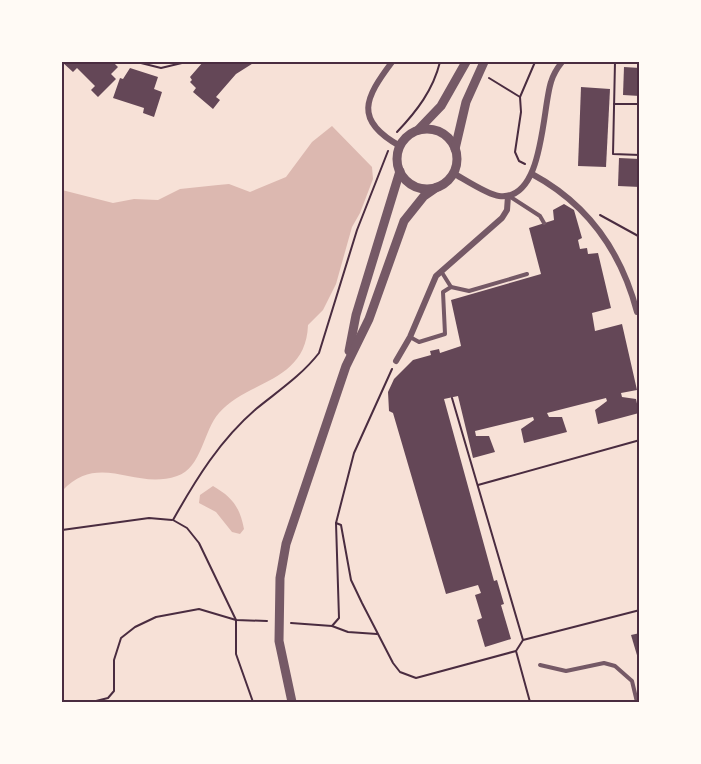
<svg xmlns="http://www.w3.org/2000/svg" width="701" height="764" font-family="Rubik,sans-serif">
<style>
.water{fill:#dcb8b0}
.building{fill:#644757}
.lines{fill:none;stroke-linecap:round;stroke-linejoin:round}
.path{stroke:#4a2c40;stroke-width:2}
.service{stroke:#755966;stroke-width:4}
.minor{stroke:#755966;stroke-width:6}
.tertiary{stroke:#755966;stroke-width:9}
.neatline{fill:none;stroke:#4a2c40;stroke-width:2}
</style>
<rect width="100%" height="100%" fill="#f7e1d7"/>
<g class="water">
<path d="M332 126 372 167 373 179 360 213 352 227 336 284 323 310 308 325C306 383 247 380 219 413 203 431 202 468 177 476 134 491 100 451 62 491V190L113 203 134 199 158 200 180 189 218 185 229 184 250 192 286 177 312 142Z"/>
<path d="M213 486C232 497 240 507 244 529L240 534 232 532 216 512 199 503 200 495Z"/>
</g>
<g class="building">
<path d="M62 62H113L118 67 111 74 116 79 98 97 91 90 95 86 77 68 73 72Z"/>
<path d="M203 62H255L236 74 216 97 220 100 213 109 193 92 196 88 190 82 192 80 190 77Z"/>
<path d="M624 67 640 68V96L623 95Z"/>
<path d="M130 68 158 77 154 89 162 92 154 117 143 113 144 108 113 98 120 78 123 79Z"/>
<path d="M581 87 610 89 606 167 578 166Z"/>
<path d="M619 158 640 159V187L618 186Z"/>
<path d="M564 204 574 210 582 238 578 240 580 249 587 248 588 254 598 253 611 308 592 313 595 331 622 324 637 390 621 393 622 397 636 399 639 413 598 424 595 410 607 401 606 398 547 413 549 417H562L567 432 524 443 521 429 534 420 533 417 475 431 476 436H489L495 452 473 458 458 396 444 399 494 581 497 580 504 604 501 605 511 639 485 647 477 620 482 618 475 595 481 593 478 585 446 594 393 413 389 411 388 392 394 379 413 360 431 355 430 351 439 349 440 353 461 346 451 300 541 274 529 228 554 220 553 210Z"/>
<path d="M640 633V662H639L631 635Z"/>
</g>
<g class="lines">
<g class="path">
<path d="M137 62 161 68 186 62"/>
<path d="M615 62 613 154 640 155"/>
<path d="M489 78 520 97"/>
<path d="M614 104H640"/>
<path d="M397 132C417 111 433 90 440 62"/>
<path d="M525 164 519 161 515 152 521 112 520 97 535 62"/>
<path d="M600 215 640 237"/>
<path d="M640 345V355"/>
<path d="M452 398 523 640"/>
<path d="M478 485 640 440"/>
<path d="M336 523 341 525 351 580 362 603 393 663 400 672 416 678 516 651 523 640 640 610"/>
<path d="M62 530 149 518 172 520"/>
<path d="M291 623 332 626 339 618 336 523 354 453 392 369"/>
<path d="M332 626 348 632 377 634"/>
<path d="M516 651 530 702"/>
<path d="M92 702 108 698 114 691V660L121 638 135 627 156 617 199 609 236 620 267 621"/>
<path d="M253 702 236 654V620L199 543 187 528 173 520C196 479 220 440 256 409 278 391 301 376 319 353L357 230 388 151"/>
</g>
<g class="service">
<path d="M509 196 540 216 544 223"/>
<path d="M451 287 469 291 527 274"/>
<path d="M410 337 419 342 445 334 443 292 451 287 441 271"/>
<path d="M540 665 566 671 604 663 615 666 632 681 637 702"/>
</g>
<g class="minor">
<path d="M392 62C365 98 353 120 400 146"/>
<path d="M453 173C464 179 488 195 499 196 544 202 542 109 551 82 553 75 558 67 562 62"/>
<path d="M532 174C588 204 621 251 637 312"/>
<path d="M396 361 410 337 436 276 502 218 507 210 508 196"/>
</g>
<g class="tertiary">
<circle cx="427" cy="159" r="30"/>
<path d="M418 130 441 106 466 62"/>
<path d="M455 149 466 102 484 62"/>
<path d="M349 351 356 315 400 171"/>
<path d="M292 702 279 641 280 578 286 544 346 366 369 319 404 221 424 196 437 187"/>
</g>
</g>
<rect width="701" height="764" fill="none" stroke="#fffaf5" stroke-width="126"/>
<rect x="63" y="63" width="575" height="638" class="neatline"/>
</svg>
